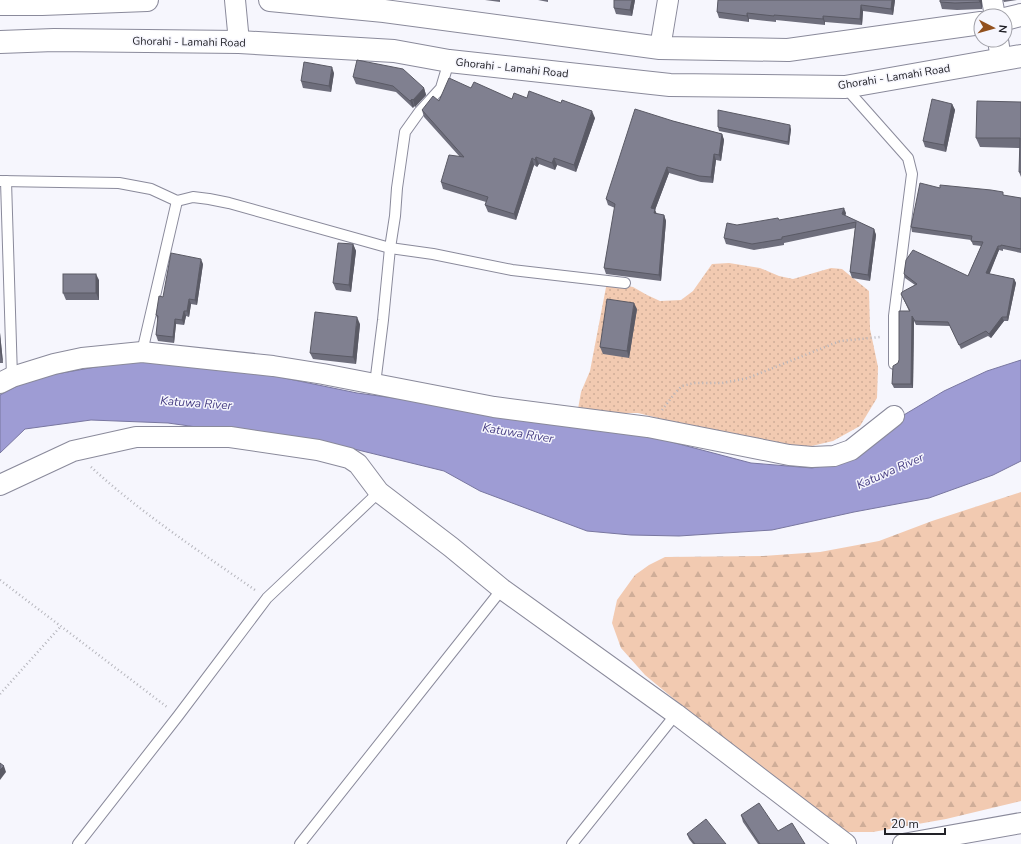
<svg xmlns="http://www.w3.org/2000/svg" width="1021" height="844" font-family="'Nunito Sans',sans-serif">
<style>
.green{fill:url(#green-dots)}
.forest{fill:url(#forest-firs)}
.water{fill:#9e9cd4;stroke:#7977a0}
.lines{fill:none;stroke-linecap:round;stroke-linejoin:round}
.service-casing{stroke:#8a8a9b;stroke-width:12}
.minor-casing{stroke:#8a8a9b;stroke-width:22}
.primary-casing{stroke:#8a8a9b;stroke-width:24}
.path{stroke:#b5b5bc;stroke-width:2.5;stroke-dasharray:1 3;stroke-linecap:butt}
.service{stroke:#fff;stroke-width:10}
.minor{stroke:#fff;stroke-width:20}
.primary{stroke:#fff;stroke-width:22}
.wall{fill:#6e6e7c}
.shaded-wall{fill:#5a5a65}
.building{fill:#808090;stroke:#5a5a65}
.labels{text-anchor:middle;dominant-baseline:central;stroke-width:3;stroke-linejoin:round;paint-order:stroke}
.street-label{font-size:11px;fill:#222228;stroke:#f6f6fd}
.water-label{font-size:12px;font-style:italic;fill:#483f84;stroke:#f6f6fd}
</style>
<defs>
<pattern id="green-dots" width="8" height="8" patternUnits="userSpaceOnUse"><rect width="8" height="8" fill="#f2cab1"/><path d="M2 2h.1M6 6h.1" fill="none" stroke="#cfad98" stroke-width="1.8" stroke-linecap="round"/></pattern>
<pattern id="forest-firs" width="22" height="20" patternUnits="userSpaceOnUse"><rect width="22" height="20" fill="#f2cab1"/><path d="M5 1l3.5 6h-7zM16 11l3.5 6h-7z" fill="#cfad98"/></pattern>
</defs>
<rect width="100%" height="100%" fill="#f6f6fd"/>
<path class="green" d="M729 263 760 268 779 276 793 279 831 268 842 269 869 291 870 329 878 367 877 398 860 426 833 441 803 448 694 427 638 413H615L578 409 581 392 590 371 607 282 633 287 647 295 660 301 681 300 693 291 712 264Z"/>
<path class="forest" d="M1021 492V801L946 819 873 832H842L750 762 645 675 621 648 612 623 617 600 635 575 649 565 665 557 763 556 820 552 879 541 932 521Z"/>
<path class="water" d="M1021 360V461L993 475 929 498 854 512 772 530 679 536 631 535 587 531 480 491 444 471 354 449 168 423 91 420 25 429 0 453V395L33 378 130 361 226 366 357 393 461 407 645 435 751 463 812 468 845 462 887 425 944 391 987 371Z"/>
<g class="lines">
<g class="service-casing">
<g id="service">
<path d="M845 87 908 158 912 174 894 316V364"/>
<path d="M0 181 119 183 151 189 177 201 193 197 209 199 229 203 390 248 433 254 512 270 625 283"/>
<path d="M6 181 12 377"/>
<path d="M142 352 177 201"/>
<path d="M375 384 383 320 390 248 395 216 397 188 405 132 420 111 441 88 449 61"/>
<path d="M78 844 178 716 267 598 379 492"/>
<path d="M300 844 502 589"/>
<path d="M572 844 676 714"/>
</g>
</g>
<g class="minor-casing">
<g id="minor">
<path d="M235 0 239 42"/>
<path d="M992 0 995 16"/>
<path d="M998 40 1001 60"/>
<path d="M660 48 668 0"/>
<path d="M0 383 12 377 54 364 82 358 142 352 273 366 323 374 494 407 648 427 789 455 812 457 834 456 851 450 894 416"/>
<path d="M0 485 73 451 136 437H230L318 450 349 458 358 464 379 492 451 547 502 589 676 714 846 844"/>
<path d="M903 844 1021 823"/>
</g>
</g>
<g class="primary-casing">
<g id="primary">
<path d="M270 0 384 11 660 48 788 50 981 23"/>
<path d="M0 4H42L147 0"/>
<path d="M1005 19 1021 15"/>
<path d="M0 42 54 40 239 42 394 51 449 61 670 85 845 87 1021 56"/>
</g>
</g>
<g class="path">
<path d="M662 410 675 393 682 386 694 383H722L748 378 840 341 880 337"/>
<path d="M91 467C141 513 199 551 255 590"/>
<path d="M0 580 167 707"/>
<path d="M0 694 61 626"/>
</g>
<use href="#service" class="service"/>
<use href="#minor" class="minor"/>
<use href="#primary" class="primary"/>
</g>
<g class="wall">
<path d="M485 0H500V2Z"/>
<path d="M538 0H548V2Z"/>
<path d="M635 0 632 16 616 14 614 8Z"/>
<path d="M718 0H895L893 15 863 11 862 25 825 22V25L776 20V22L749 19V22L719 18 717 12Z"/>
<path d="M982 0V9L957 10 942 9 940 2Z"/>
<path d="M1003 0H1017L1004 2Z"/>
<path d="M334 73 331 92 303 88 301 81Z"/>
<path d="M353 77 424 88 426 95 415 107 414 106 413 108 396 92 356 84Z"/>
<path d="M471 88 512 99 527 98 595 118 576 172 557 165 555 170 539 164 537 167 534 165 516 220 488 212 485 205 486 202 443 189 441 182 460 157 424 117 422 110 439 101Z"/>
<path d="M1021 102V177L1019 172 1020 148 980 147 976 138Z"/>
<path d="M952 104 955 110 946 152 925 147 923 141Z"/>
<path d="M673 121 722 134 724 140 721 161 716 160 713 183 701 182 669 173 655 210 657 214 664 215 666 221 661 281 606 274 604 268 615 208 608 205 606 199Z"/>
<path d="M718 127 791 129 789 145 719 131Z"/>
<path d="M940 188 1005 196 1021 198V253L1003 249V251L999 250 989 274 1014 279 1016 283 1008 321H1004L991 338 988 336 961 349 950 326 916 325 914 321 913 388H894L892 384 899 360 909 311 901 294 915 285 905 278 904 274 968 276 981 246 973 245 971 240 912 232 911 227Z"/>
<path d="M846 213 845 216 874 229 876 235 870 281 852 278 850 272 855 228 784 243V245L754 250 726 244 724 238 737 225Z"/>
<path d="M353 244 356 251 351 292 336 290 333 283Z"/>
<path d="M203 264 197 305 191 304 189 317 186 316 184 325 176 324 174 343 158 341 156 335 158 321 156 315 163 297Z"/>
<path d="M99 280V300H66L63 293Z"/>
<path d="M637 309 629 358 603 354 600 347Z"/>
<path d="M360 324 356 364 313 359 310 353Z"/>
<path d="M0 333 3 363H0Z"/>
<path d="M741 815 778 831 805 844H758L743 822Z"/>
<path d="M687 834 726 844H693L689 839Z"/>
</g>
<g class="shaded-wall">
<path d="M632 0H635L632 16 630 10Z"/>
<path d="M892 0H895L893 15 891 9Z"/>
<path d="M979 0H982V9L980 2Z"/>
<path d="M861 5 863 11 862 25 860 19Z"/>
<path d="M747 13 749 19V22L747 16Z"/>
<path d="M823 16 825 22V25L823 19Z"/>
<path d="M332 67 334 73 331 92 329 86Z"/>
<path d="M424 88 426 95 415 107 413 100Z"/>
<path d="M412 99 414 106 413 108 410 101Z"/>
<path d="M952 104 955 110 946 152 944 145Z"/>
<path d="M592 111 595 118 576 172 574 165Z"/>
<path d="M790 125 791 129 789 145 788 142Z"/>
<path d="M722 134 724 140 721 161 719 155Z"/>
<path d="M714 154 716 160 713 183 711 177Z"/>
<path d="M536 157 539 164 537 167 535 160Z"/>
<path d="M532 158 534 165 516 220 514 214Z"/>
<path d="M554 158 557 165 555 170 552 163Z"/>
<path d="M667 167 669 173 655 210 657 215 656 219 651 208Z"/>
<path d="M844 208 846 213 844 220 842 214Z"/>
<path d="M664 215 666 221 661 281 659 275Z"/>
<path d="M874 229 876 235 870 281 868 275Z"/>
<path d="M353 244 356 251 351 292 349 285Z"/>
<path d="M998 246 999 250 988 278 986 273Z"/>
<path d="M201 259 203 264 197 305 195 300Z"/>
<path d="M96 274 99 280V300L96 293Z"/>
<path d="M1014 279 1016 283 1008 321 1007 317Z"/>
<path d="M189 299 191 304 189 317 187 311Z"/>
<path d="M634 303 637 309 629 358 627 351Z"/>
<path d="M184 311 186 316 184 325 182 320Z"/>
<path d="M912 316 914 321 913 388 911 384Z"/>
<path d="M357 317 360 324 356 364 353 357Z"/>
<path d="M1002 317 1004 321 991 338 989 334Z"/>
<path d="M175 319 176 324 174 343 173 337Z"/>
<path d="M0 333 3 363 1 356 0 351Z"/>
<path d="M4 766 6 772 0 780V770Z"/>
</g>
<g class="building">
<path d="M614 0H632L630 10 614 8Z"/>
<path d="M718 0H892L891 9 861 5 860 19 823 16V19L774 15V16L747 13V16L717 12Z"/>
<path d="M940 0H979L980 2 955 3 940 2Z"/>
<path d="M357 60 403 69 424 88 413 100 412 99 410 101 393 86 353 77Z"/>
<path d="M304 62 332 67 329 86 301 81Z"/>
<path d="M449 78 471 88 474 82 512 99 514 93 527 98 529 91 561 103 562 100 592 111 574 165 554 158 552 163 536 157 535 160 532 158 514 214 485 205 488 197 441 182 449 155 464 157 422 110 433 96 439 101Z"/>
<path d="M932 99 952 104 944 145 923 141Z"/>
<path d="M977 101 1021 102V172H1019L1020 138H976Z"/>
<path d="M635 109 673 121 722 134 719 155 714 154 711 177 699 176 667 167 651 208 655 209 654 213 664 215 659 275 604 268 615 204 606 199Z"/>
<path d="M718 110 790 125 788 142 718 127Z"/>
<path d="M920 183 940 188V185L991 190 1003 192V195L1021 198V249L1001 245V246H998L986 273 1014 279 1007 317H1002L989 334 986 331 959 345 948 322 915 321 912 316 911 384H892L893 366 898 363 899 360V311H910L901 294 902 292 917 284 904 274 906 260 913 250 968 276 983 242 971 241 972 236 911 227Z"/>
<path d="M844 208 842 214 874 229 868 275 850 272 856 222 782 237V239L752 244 724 238 727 223 737 225 778 218 779 220Z"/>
<path d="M338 243 353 244 349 285 333 283Z"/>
<path d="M171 253 201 259 195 300 189 299 187 311H184L182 320 175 319 173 337 156 335 158 316 156 315 159 296 163 297Z"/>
<rect x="63" y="274" width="33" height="19"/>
<path d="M607 299 634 303 627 351 600 347Z"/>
<path d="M315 312 357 317 353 357 310 353Z"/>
<path d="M0 763 4 766 0 770Z"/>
<path d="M759 803 778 831 792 823 805 844H760L741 815Z"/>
<path d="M706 819 726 844H695L687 834Z"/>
</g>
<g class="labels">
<g class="street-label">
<text transform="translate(189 42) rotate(1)">Ghorahi - Lamahi Road</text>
<text transform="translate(512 68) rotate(6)">Ghorahi - Lamahi Road</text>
<text transform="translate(894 77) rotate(-9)">Ghorahi - Lamahi Road</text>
</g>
<g class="water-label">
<text transform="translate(196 403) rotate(4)">Katuwa River</text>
<text transform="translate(518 433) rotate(9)">Katuwa River</text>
<text transform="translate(890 471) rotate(-24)">Katuwa River</text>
</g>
</g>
<g transform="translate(993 28) rotate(96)"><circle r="19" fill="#f6f6fd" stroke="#a1a1a8"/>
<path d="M0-3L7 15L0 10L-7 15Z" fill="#92501d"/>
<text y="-6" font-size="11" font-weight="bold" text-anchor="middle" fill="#222228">N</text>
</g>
<path d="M885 828v6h60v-6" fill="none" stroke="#222228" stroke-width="2"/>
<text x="891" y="828" font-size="12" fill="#222228" stroke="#f6f6fd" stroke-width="3" paint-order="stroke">20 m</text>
</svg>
